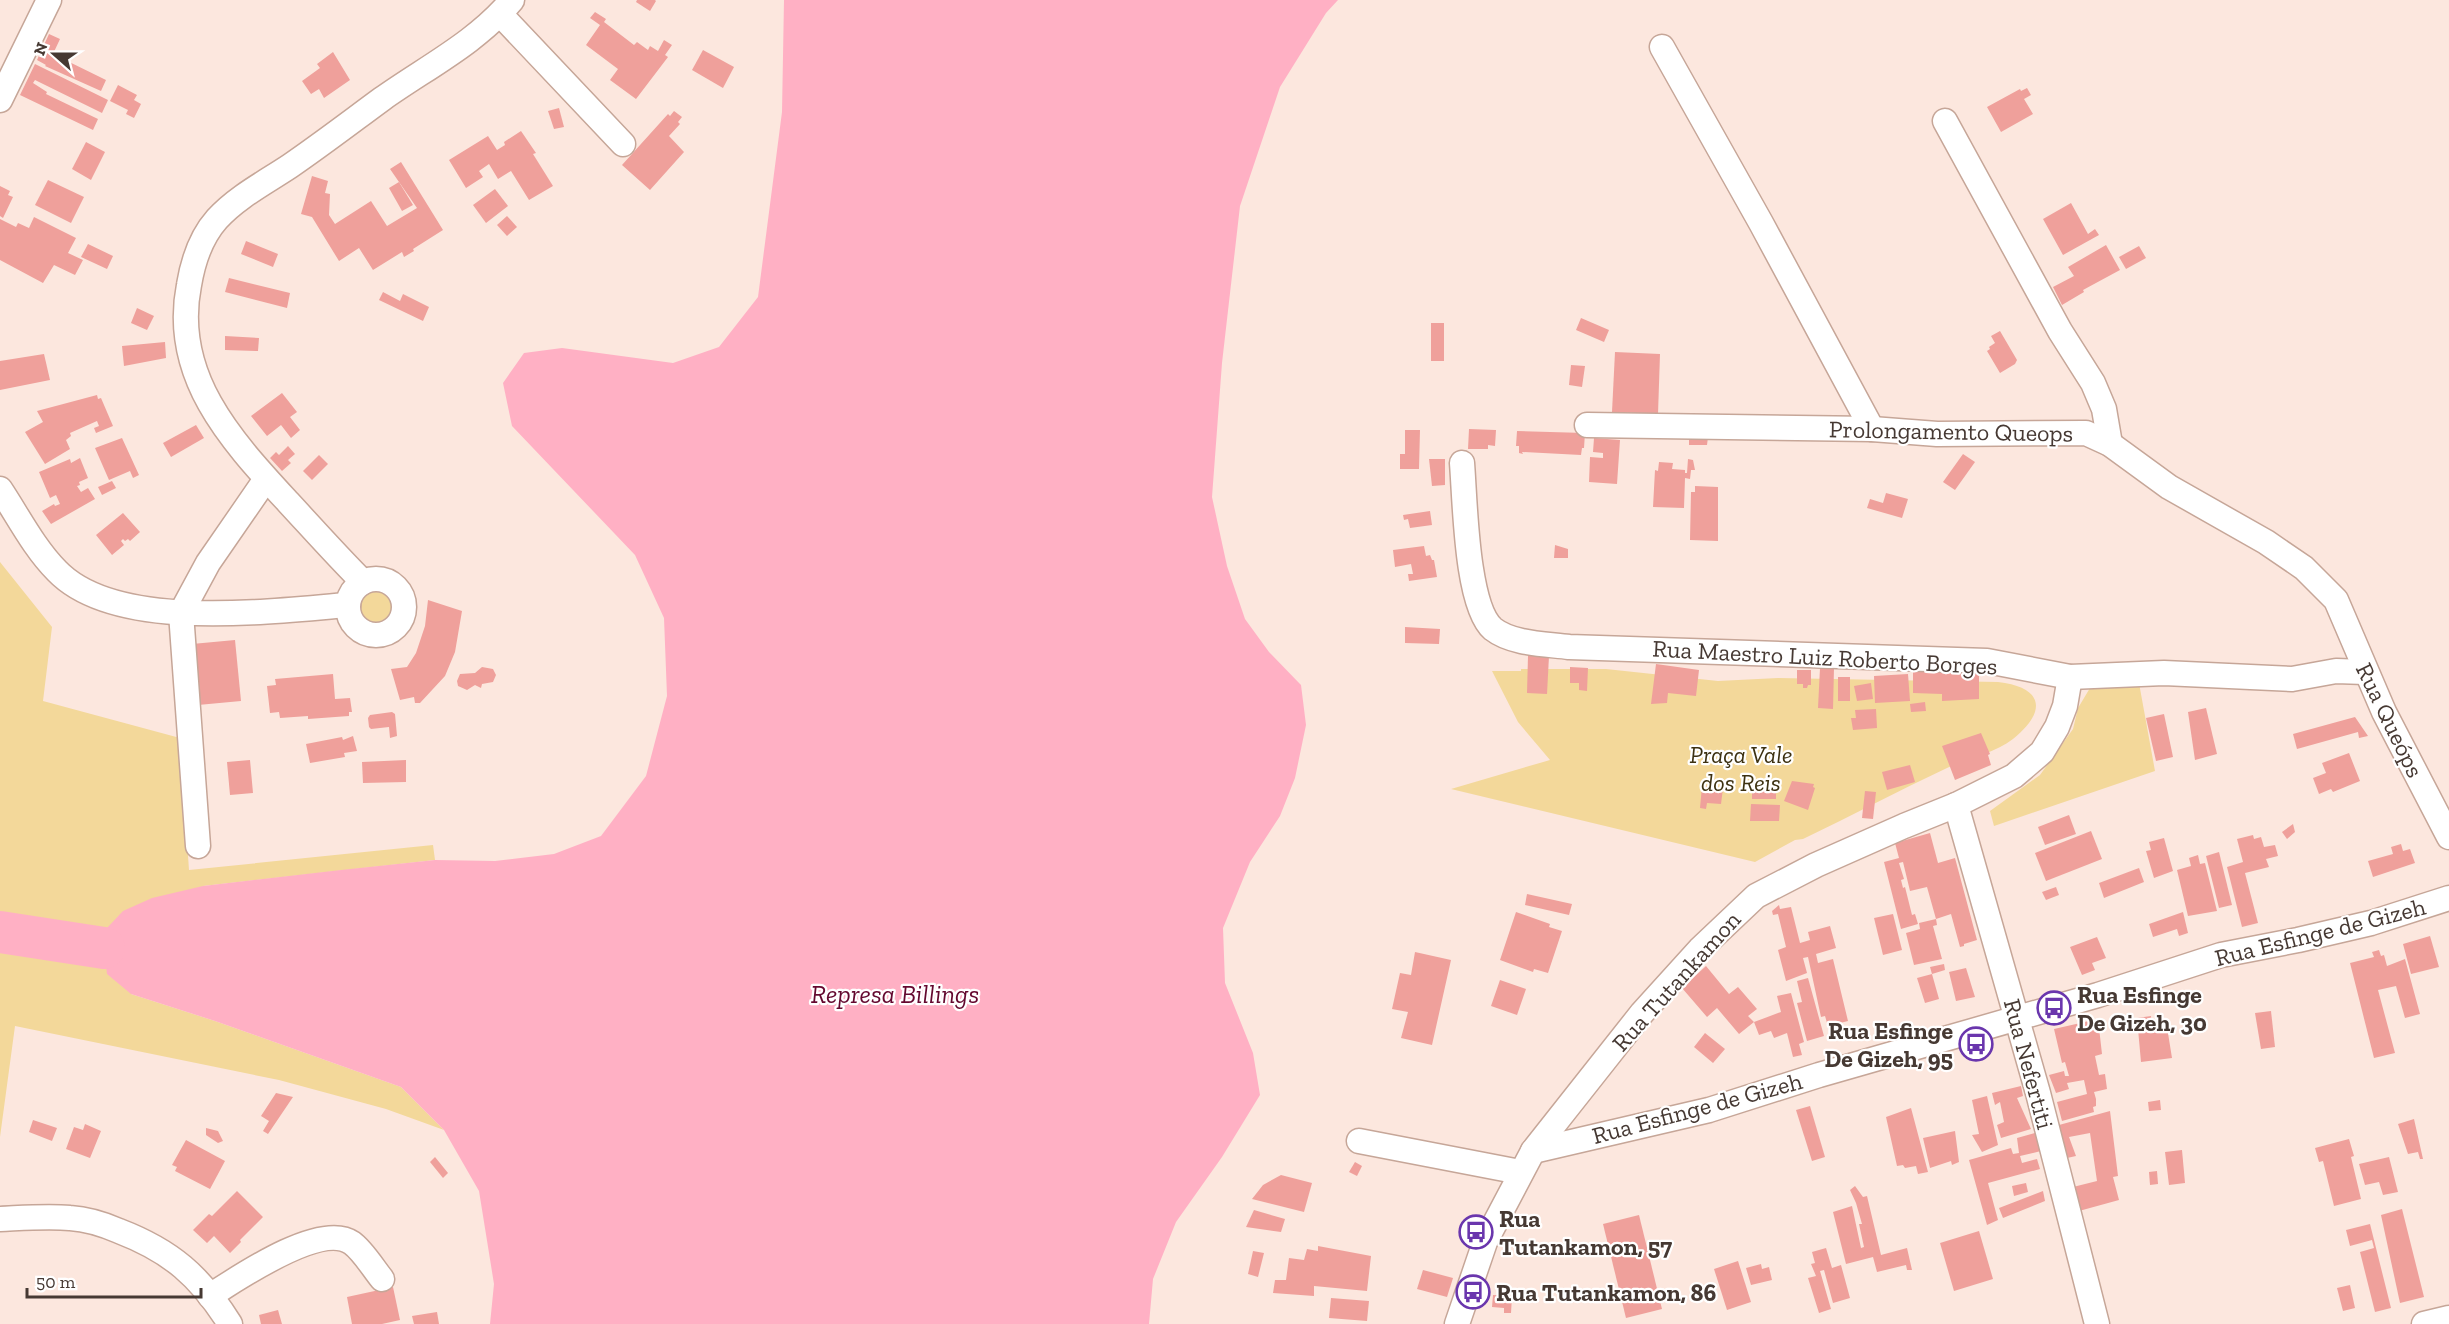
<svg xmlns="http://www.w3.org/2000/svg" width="2449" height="1324" font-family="'Zilla Slab',serif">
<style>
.green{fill:#f3d89a}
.water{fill:#ffb0c4}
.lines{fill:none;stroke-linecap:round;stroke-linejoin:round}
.river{stroke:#ffb0c4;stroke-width:42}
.building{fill:#efa09b}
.minor-casing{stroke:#c6a698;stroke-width:27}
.minor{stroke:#fff;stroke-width:24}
.labels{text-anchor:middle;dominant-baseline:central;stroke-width:4.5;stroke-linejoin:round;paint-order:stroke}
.street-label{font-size:24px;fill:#463933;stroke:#fff}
.park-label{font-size:24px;font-style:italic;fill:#3d3111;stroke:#fff}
.poi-label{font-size:24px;font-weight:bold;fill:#463933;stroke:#fff;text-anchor:start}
.water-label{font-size:26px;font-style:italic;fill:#64082f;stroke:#fff}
</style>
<rect width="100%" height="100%" fill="#fce7de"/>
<g class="green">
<path d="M0 562 52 627 43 701 180 738 189 870 433 845 435 860 203 886 131 994 215 1021 401 1087 444 1130 386 1109 279 1080 15 1026 0 1137Z"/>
<circle cx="376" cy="607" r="20"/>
<path d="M1521 669H1606L1718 681 1778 678 1998 682C2043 687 2048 711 2013 739 1993 754 1969 758 1947 768 1898 791 1851 816 1803 839L1795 840 1755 862 1451 789 1550 760 1518 722 1492 671H1521Z"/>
<path d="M2139 683 2155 771 1994 826 1990 811 2040 775 2073 729 2078 708 2090 688Z"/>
</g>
<path class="water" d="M784 0H1338L1326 13 1280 87 1240 206 1222 363 1212 497 1227 566 1245 619 1269 652 1301 685 1306 725 1295 778 1280 816 1250 862 1223 928 1225 983 1253 1053 1260 1095 1222 1157 1176 1222 1153 1279 1149 1324H490L494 1284 479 1191 444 1130 401 1087 215 1021 131 994 107 974 104 948 107 928 123 911 152 898 203 886 341 870 435 860 495 861 554 854 601 836 646 776 667 696 664 618 635 555 512 426 503 383 524 353 562 348 673 363 719 347 758 297 782 112Z"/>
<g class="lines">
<path class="river" d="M0 932 104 948"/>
</g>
<g class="building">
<path d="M637 0H655L656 1 650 11 636 2Z"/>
<path d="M595 12 606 19 604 22 634 45 637 42 648 50 650 46 658 51 664 40 672 45 665 55 668 57 636 99 610 80 618 69 586 45 600 25 590 18Z"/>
<path d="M49 34 60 39 53 54 106 80 101 91 45 66 46 65 37 60Z"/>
<path d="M703 50 734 67 723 88 692 70Z"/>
<path d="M333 52 350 80 324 98 319 89 311 94 302 81 320 68 317 64Z"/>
<path d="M35 64 108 100 102 113 35 80 33 83 47 92 46 94 98 119 93 130 20 95Z"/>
<path d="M118 85 137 95 134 100 141 104 134 118 126 114 128 110 110 101Z"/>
<path d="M2027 88 2031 95 2024 99 2033 114 2001 132 1987 107 2020 89 2021 91Z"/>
<path d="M559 108 564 127 554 129 548 111Z"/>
<path d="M674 111 682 117 678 122 680 124 669 136 684 152 650 190 622 165 668 114 670 116Z"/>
<path d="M521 131 536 153 533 154 553 186 529 200 511 171 498 179 489 164 479 171 483 177 466 188 449 160 488 136 497 150 505 145 504 142Z"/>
<path d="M86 142 105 152 91 180 72 169Z"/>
<path d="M401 162 443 230 413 249 414 251 404 257 402 252 373 270 359 248 339 261 312 217 301 214 312 176 328 181 325 193 330 194 329 215 335 224 371 201 387 226 417 208 390 169Z"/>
<path d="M48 180 84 197 71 223 35 205Z"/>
<path d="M399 182 413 205 402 211 389 188Z"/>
<path d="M0 186 10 191 8 195 13 197 3 218 0 216Z"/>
<path d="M495 189 508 206 486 223 473 205Z"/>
<path d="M2071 203 2088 234 2095 229 2099 235 2063 255 2043 219Z"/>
<path d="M507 216 517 227 507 236 497 225Z"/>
<path d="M34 217 76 238 68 253 83 260 75 275 54 265 43 283 0 260V219L16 227 18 223 29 228Z"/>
<path d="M246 241 278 254 273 267 241 254Z"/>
<path d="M88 244 113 256 107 269 81 257Z"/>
<path d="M2106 245 2120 270 2083 290 2084 292 2062 305 2053 287 2074 276 2068 267Z"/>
<path d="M2139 246 2146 258 2126 269 2119 257Z"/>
<path d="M229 278 290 293 287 308 225 292Z"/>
<path d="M383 292 400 301 403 294 429 307 423 321 379 300Z"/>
<path d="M137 308 154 316 147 330 131 323Z"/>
<path d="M1581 318 1609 330 1604 342 1576 330Z"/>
<rect x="1431" y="323" width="13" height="38"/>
<path d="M2000 331 2017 360 2015 364 2000 373 1987 351 1990 349 1989 347 1995 343 1991 336Z"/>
<path d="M225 336 259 338 258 351 225 350Z"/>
<path d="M165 342 166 358 124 366 122 346Z"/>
<path d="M1615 352 1660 354 1658 414 1612 412Z"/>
<path d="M44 354 50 380 0 390V361Z"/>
<path d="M1571 365 1585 366 1582 387 1569 385Z"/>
<path d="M282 393 297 412 290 417 300 430 291 438 281 425 267 436 251 416Z"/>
<path d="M97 395 98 399 101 398 113 426 96 433 94 428 99 426 97 421 70 433 71 436 66 440 70 449 45 464 25 432 43 422 37 411Z"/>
<path d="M196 425 204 438 171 457 163 443Z"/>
<path d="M1469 429 1496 430 1495 446 1488 445V449H1468Z"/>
<path d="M1405 430H1420L1419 469H1400V454H1405Z"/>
<path d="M1517 431 1585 433 1584 448H1582L1581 455 1522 452 1523 454 1519 453V446H1516Z"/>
<path d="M1689 437H1708L1707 445H1689Z"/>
<path d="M122 438 139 475 133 478 130 471 109 480 95 448Z"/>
<path d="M1594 438 1620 440 1617 484 1589 482 1590 457 1603 458V453L1593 452Z"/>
<path d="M288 446 295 454 288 460 291 463 282 471 270 458 276 452 279 455Z"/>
<path d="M1963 454 1975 462 1955 490 1943 482Z"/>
<path d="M319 455 328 464 312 480 303 471Z"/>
<path d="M80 458 88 478 79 482 80 485 77 486 81 492 88 488 95 499 51 524 42 511 54 504 55 506 60 504 56 495 50 498 39 472 70 459 71 463Z"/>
<path d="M1429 459H1445V485L1432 486Z"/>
<path d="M1688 459 1693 460 1695 470H1691L1690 479 1685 478 1684 508 1653 507 1655 470 1658 471 1659 462 1673 463 1672 469 1685 470V473H1687Z"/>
<path d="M112 481 116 488 102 495 98 487Z"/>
<path d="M1695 486 1718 487V541L1690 540 1691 492H1695Z"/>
<path d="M1886 493 1908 499 1902 518 1867 508 1870 499 1883 503Z"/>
<path d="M1430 511 1432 525 1410 528 1408 519 1404 520 1403 515Z"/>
<path d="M123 513 140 532 130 541 128 539 125 541 123 539 121 541 124 545 112 555 96 535Z"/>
<path d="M1555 545 1568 549V558H1554Z"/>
<path d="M1424 546 1426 556 1430 555 1432 560H1434L1437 577 1409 581 1408 574H1413L1411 564 1395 567 1393 550Z"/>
<path d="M428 600 462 611 455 652 445 676 420 703H415L414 697 400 700 391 669 407 667 416 653 425 626Z"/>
<path d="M1405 627 1440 629 1439 644 1405 643Z"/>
<path d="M235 640 241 701 198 705 192 644Z"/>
<path d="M1528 656H1549L1547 694 1527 693Z"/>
<path d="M1656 664 1699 670 1696 696 1668 693 1667 703 1651 704Z"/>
<path d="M482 667 493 669 496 675 493 682 482 684 481 688 475 685 467 690 458 686 457 681 460 674 475 673Z"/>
<path d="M1570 667 1588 668 1587 691 1579 690V683H1570Z"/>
<path d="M1913 667 1979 668V699L1942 701V694L1913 693Z"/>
<path d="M1820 668H1834L1833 709 1818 708Z"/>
<path d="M1797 670H1811V685H1808L1807 688H1803V684H1797Z"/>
<path d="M333 674 335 699 350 698 352 712H349V716L308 719V716L280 718 279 712 270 713 267 686 276 685 275 679Z"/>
<path d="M1908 674 1910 701 1875 703 1874 676Z"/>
<rect x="1838" y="677" width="12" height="24"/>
<path d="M1871 683 1873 699 1857 701 1854 686Z"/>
<path d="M1925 702 1926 711 1911 712 1910 704Z"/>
<path d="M2206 708 2217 754 2195 760 2188 712Z"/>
<path d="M1876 709 1877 728 1853 730 1851 718H1856L1855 710Z"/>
<path d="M392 712 395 714 397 736 390 738 389 727 371 729 369 727 368 718 370 715Z"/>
<path d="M2164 714 2173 757 2156 761 2146 718Z"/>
<path d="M2355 717 2368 736 2359 738 2358 732 2297 749 2293 734Z"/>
<path d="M1981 733 1990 754 1988 755 1991 765 1955 780 1942 746Z"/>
<path d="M353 736 357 751 344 753 345 757 310 763 306 744 342 737 343 740Z"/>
<path d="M2349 753 2360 781 2333 792 2331 789 2319 794 2313 778 2326 773 2322 763Z"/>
<path d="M250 760 253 793 230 795 227 762Z"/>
<path d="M406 760V782L363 783 362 762Z"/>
<path d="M1910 765 1915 782 1887 790 1882 772Z"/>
<path d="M1792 781 1814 784 1813 787 1815 788 1808 810 1784 801Z"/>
<path d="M1702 786 1723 788 1721 804 1707 803 1706 809 1700 808Z"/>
<rect x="1752" y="786" width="24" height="13"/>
<path d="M1865 791 1876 792 1873 819 1862 818Z"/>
<path d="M1751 804 1780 805 1779 821H1750Z"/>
<path d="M2069 815 2076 834 2045 845 2038 827Z"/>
<path d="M2293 824 2295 832 2287 839 2282 832Z"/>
<path d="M2091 831 2102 859 2046 881 2035 853Z"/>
<path d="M1930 833 1938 863 1955 858 1977 940 1964 944V946L1960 947 1951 914 1936 919 1927 887 1910 891 1903 862 1899 863 1904 879 1901 880 1903 888 1905 887 1912 915 1915 914 1918 924 1901 929 1884 862 1899 858 1895 843Z"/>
<path d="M2253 835 2254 839 2261 837 2264 847 2275 845 2278 856 2266 859 2269 867 2245 873 2258 923 2242 927 2227 867 2243 862 2237 839Z"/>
<path d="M2164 838 2173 871 2154 878 2146 851 2151 850 2149 842Z"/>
<path d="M2401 844 2403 851 2410 849 2415 863 2373 877 2368 861 2393 854 2391 847Z"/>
<path d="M2219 852 2232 905 2219 908 2206 856Z"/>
<path d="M2198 855 2200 864 2205 863 2217 911 2188 916 2177 870 2191 866 2189 858Z"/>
<path d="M2139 868 2144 882 2104 898 2099 883Z"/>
<path d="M2056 887 2059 895 2046 900 2042 892Z"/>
<path d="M1527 894 1572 904 1569 915 1525 905Z"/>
<path d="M1779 905 1780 909 1791 907 1800 943 1810 940 1808 932 1830 926 1836 948 1816 954 1818 963 1833 959 1848 1021 1828 1026 1825 1016 1821 1017 1808 957 1803 958 1807 973 1786 981 1778 950 1786 947 1778 914 1773 915 1772 911Z"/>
<path d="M1516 912 1550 924 1549 927 1562 931 1548 973 1534 969 1533 972 1500 960Z"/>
<path d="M2183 912 2188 933 2179 936 2177 929 2153 937 2149 924Z"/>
<path d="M1893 914 1902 950 1883 955 1874 918Z"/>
<path d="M1936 919 1937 925 1933 926 1942 959 1914 965 1906 933 1920 929 1919 923Z"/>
<path d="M2430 936 2439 967 2411 974 2403 944Z"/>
<path d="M2097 937 2106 958 2092 963 2095 970 2082 975 2070 947Z"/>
<path d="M2379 950 2381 956 2384 955 2387 966 2405 959 2420 1014 2405 1018 2396 986 2378 990 2395 1053 2374 1058 2350 963 2374 957 2372 952Z"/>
<path d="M1415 952 1451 960 1432 1045 1401 1038 1408 1012 1392 1009 1400 973 1411 975Z"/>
<path d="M1944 964 1945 970 1932 974 1930 967Z"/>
<path d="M1706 966 1729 994 1738 987 1757 1009 1748 1016 1754 1022 1739 1034 1717 1008 1707 1017 1682 988Z"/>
<path d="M1966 968 1975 997 1956 1001 1949 972Z"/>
<path d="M1932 974 1939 999 1925 1003 1917 978Z"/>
<path d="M1808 978 1824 1036 1807 1041 1797 1003 1802 1002 1797 981Z"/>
<path d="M1500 980 1526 989 1517 1015 1491 1006Z"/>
<path d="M1791 993 1804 1042 1799 1044 1802 1055 1793 1057 1787 1033 1774 1038 1771 1031 1759 1035 1754 1022 1781 1012 1777 996Z"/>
<path d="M2271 1011 2275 1047 2261 1049 2255 1013Z"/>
<path d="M2151 1016 2152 1030 2167 1027 2172 1058 2141 1062 2137 1018Z"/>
<path d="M2098 1019 2102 1054 2095 1056 2099 1075 2105 1074 2107 1089 2094 1092 2096 1099V1106L2093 1107 2094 1112 2062 1121 2057 1102 2087 1094 2084 1080 2067 1083 2069 1089 2056 1093 2049 1075 2064 1071 2065 1076H2069L2065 1062 2062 1063 2054 1029Z"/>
<path d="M1705 1033 1725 1049 1713 1063 1694 1047Z"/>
<path d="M2021 1086 2023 1096 2017 1098 2031 1129 2001 1138 1997 1125 2004 1122 2000 1102 1995 1105 1992 1093Z"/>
<path d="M276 1093 293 1097 268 1134 263 1131 269 1121 261 1116Z"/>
<path d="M1987 1096 1998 1145 1982 1152 1972 1135 1979 1134 1972 1100Z"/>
<path d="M2160 1100 2161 1110 2149 1111 2148 1102Z"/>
<path d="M1810 1106 1825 1157 1812 1161 1796 1110Z"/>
<path d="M1911 1108 1928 1172 1918 1174 1916 1166 1905 1168 1903 1165 1897 1166 1886 1117Z"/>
<path d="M2110 1111 2118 1176 2113 1177 2119 1200 2079 1211 2073 1187 2097 1181 2090 1133 2069 1137 2076 1156 2067 1158 2059 1125Z"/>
<path d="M2414 1119 2423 1159H2420L2418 1152 2408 1154 2398 1124Z"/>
<path d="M33 1120 57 1128 52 1141 29 1132Z"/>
<path d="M85 1124 101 1131 90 1158 66 1149 74 1127 83 1130Z"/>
<path d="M206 1128 218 1131 223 1141 218 1143 206 1135Z"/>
<path d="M1955 1131 1959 1162 1952 1165 1951 1161 1930 1168 1923 1138Z"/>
<path d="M2035 1133 2041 1151 2020 1156 2022 1163 2037 1159 2040 1169 1988 1183 1998 1220 1987 1225 1969 1160 2011 1148 2013 1154 2019 1153 2017 1138Z"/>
<path d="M2349 1139 2354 1156 2351 1157 2361 1199 2334 1206 2323 1161 2319 1162 2315 1148Z"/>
<path d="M186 1140 225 1161 210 1189 175 1171 177 1167 172 1165Z"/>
<path d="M2182 1150 2185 1183 2169 1185 2165 1152Z"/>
<path d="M435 1157 448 1173 443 1178 430 1162Z"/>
<path d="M2389 1157 2398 1192 2383 1195 2379 1182 2365 1185 2359 1164Z"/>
<path d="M1355 1162 1362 1166 1357 1176 1349 1172Z"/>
<path d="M2157 1171 2158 1184 2150 1185 2149 1172Z"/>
<path d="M1281 1175 1312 1183 1304 1212 1252 1199 1263 1185Z"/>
<path d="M2026 1183 2028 1192 2014 1196 2012 1186Z"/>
<path d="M1855 1186 1863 1197 1867 1196 1881 1255 1907 1248 1912 1270H1907L1906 1265 1877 1272 1873 1257 1846 1264 1833 1212 1852 1206 1861 1248 1864 1247 1859 1224H1862L1856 1203 1850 1190Z"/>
<path d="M237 1191 263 1217 240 1240 241 1242 230 1253 214 1236 207 1243 193 1230 209 1214 212 1216Z"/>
<path d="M2043 1191 2045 1201 2003 1218 1999 1208Z"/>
<path d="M2402 1209 2424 1297 2400 1303 2381 1215Z"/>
<path d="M1254 1210 1285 1219 1281 1232 1246 1227Z"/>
<path d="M1639 1215 1662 1309 1626 1318 1603 1224Z"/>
<path d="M2370 1224 2391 1308 2375 1312 2360 1252 2374 1248 2372 1240 2350 1246 2346 1230Z"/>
<path d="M1979 1231 1993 1279 1954 1291 1940 1243Z"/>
<path d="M1318 1246 1371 1256 1367 1291 1314 1286V1296L1273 1293 1275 1280H1286L1289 1258 1304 1260 1307 1249 1318 1251Z"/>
<path d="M1826 1248 1832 1268 1841 1265 1850 1298 1833 1303 1824 1270 1820 1271 1831 1309 1819 1313 1808 1278 1816 1276 1811 1264 1815 1263 1812 1252Z"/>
<path d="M1253 1251 1264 1253 1258 1277 1248 1274Z"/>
<path d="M1738 1261 1751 1302 1727 1310 1714 1269Z"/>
<path d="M1761 1264 1762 1269 1769 1267 1772 1280 1751 1285 1746 1268Z"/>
<path d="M1423 1270 1453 1278 1447 1297 1417 1289Z"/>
<path d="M2350 1285 2355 1308 2343 1311 2337 1288Z"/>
<path d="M393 1287 400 1320 382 1324H352L347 1297Z"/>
<path d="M1493 1295 1512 1296 1511 1313H1504V1308L1492 1307Z"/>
<path d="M1331 1298 1369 1301 1367 1321 1329 1318Z"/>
<path d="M278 1310 282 1324H261L259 1315Z"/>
<path d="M437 1312 439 1324H414L412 1316Z"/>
</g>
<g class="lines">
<g class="minor-casing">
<g id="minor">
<path d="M500 14 623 144"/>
<path d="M1662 47 1761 223 1872 429"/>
<path d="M0 100 49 0"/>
<path d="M1945 121 2060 331 2093 383 2104 409 2110 444"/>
<path d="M1587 425 1872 429 1937 434 2086 433 2110 444 2169 487 2266 542 2304 568 2336 600 2384 712 2449 837"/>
<path d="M1462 463C1465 499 1466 606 1493 629 1512 644 1546 644 1569 647L1987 661 2070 677 2164 673 2292 679 2336 671 2365 672"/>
<path d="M0 489C18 516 34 548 57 571 116 632 270 611 348 605"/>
<circle cx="376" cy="607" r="28"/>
<path d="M363 582C337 556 313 529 288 502 231 440 171 376 189 285 193 261 201 237 217 219 237 197 266 182 290 166 322 144 352 121 382 99 427 67 476 43 512 0"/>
<path d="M1956 805 2038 1093 2097 1324"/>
<path d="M198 846 181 613 208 563 266 479"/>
<path d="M1359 1141 1520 1172"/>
<path d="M1533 1151 1709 1110 1819 1075 2098 995 2221 955 2298 940 2371 923 2449 898"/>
<path d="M0 1219C23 1218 47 1216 70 1218 86 1219 103 1224 119 1231 171 1251 200 1276 230 1324"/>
<path d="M210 1296C238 1278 321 1221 352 1243 363 1251 373 1268 382 1279"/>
<path d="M1457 1324 1485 1242 1533 1151 1642 1013 1700 949 1756 896 1816 865 1904 826 1956 805 2014 776 2042 752 2057 727 2065 706 2070 677"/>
<path d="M2424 1324 2449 1318"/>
</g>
</g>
<use href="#minor" class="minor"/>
</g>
<defs>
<g id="bus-ring" transform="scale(1.725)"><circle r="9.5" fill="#fff" stroke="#6a36ad" stroke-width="1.5"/><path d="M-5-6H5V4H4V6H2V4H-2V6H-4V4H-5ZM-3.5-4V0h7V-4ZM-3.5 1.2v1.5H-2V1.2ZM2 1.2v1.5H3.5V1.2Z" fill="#6a36ad"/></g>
</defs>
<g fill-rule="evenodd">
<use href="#bus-ring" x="2054" y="1008"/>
<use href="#bus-ring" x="1976" y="1044"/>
<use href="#bus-ring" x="1476" y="1232"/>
<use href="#bus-ring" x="1473" y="1292"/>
</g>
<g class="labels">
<g class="street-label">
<text transform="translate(1951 431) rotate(1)">Prolongamento Queops</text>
<text transform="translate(1825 657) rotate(3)">Rua Maestro Luiz Roberto Borges</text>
<text transform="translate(2390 720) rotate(64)">Rua Queóps</text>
<text transform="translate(2320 932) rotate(-14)">Rua Esfinge de Gizeh</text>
<text transform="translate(1676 981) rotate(-48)">Rua Tutankamon</text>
<text transform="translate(2029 1064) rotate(75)">Rua Nefertiti</text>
<text transform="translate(1697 1108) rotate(-15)">Rua Esfinge de Gizeh</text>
</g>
<g class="park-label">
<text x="1741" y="754">Praça Vale<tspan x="1741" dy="28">dos Reis</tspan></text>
</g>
<g class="poi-label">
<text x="2077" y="994">Rua Esfinge<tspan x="2077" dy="28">De Gizeh, 30</tspan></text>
<text x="1953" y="1030" text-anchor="end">Rua Esfinge<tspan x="1953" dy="28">De Gizeh, 95</tspan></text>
<text x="1499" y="1218">Rua<tspan x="1499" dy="28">Tutankamon, 57</tspan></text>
<text x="1496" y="1292">Rua Tutankamon, 86</text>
</g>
<g class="water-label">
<text x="895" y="994">Represa Billings</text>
</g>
</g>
<g transform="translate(54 54) rotate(291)" stroke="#ffffff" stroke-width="4.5" paint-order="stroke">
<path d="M0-4.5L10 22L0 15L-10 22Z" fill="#463933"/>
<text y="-9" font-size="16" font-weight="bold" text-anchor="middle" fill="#463933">N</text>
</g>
<path d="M27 1288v9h174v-9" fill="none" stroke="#463933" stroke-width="3"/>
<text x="36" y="1288" font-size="18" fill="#463933" stroke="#ffffff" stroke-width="4.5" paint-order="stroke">50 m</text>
</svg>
